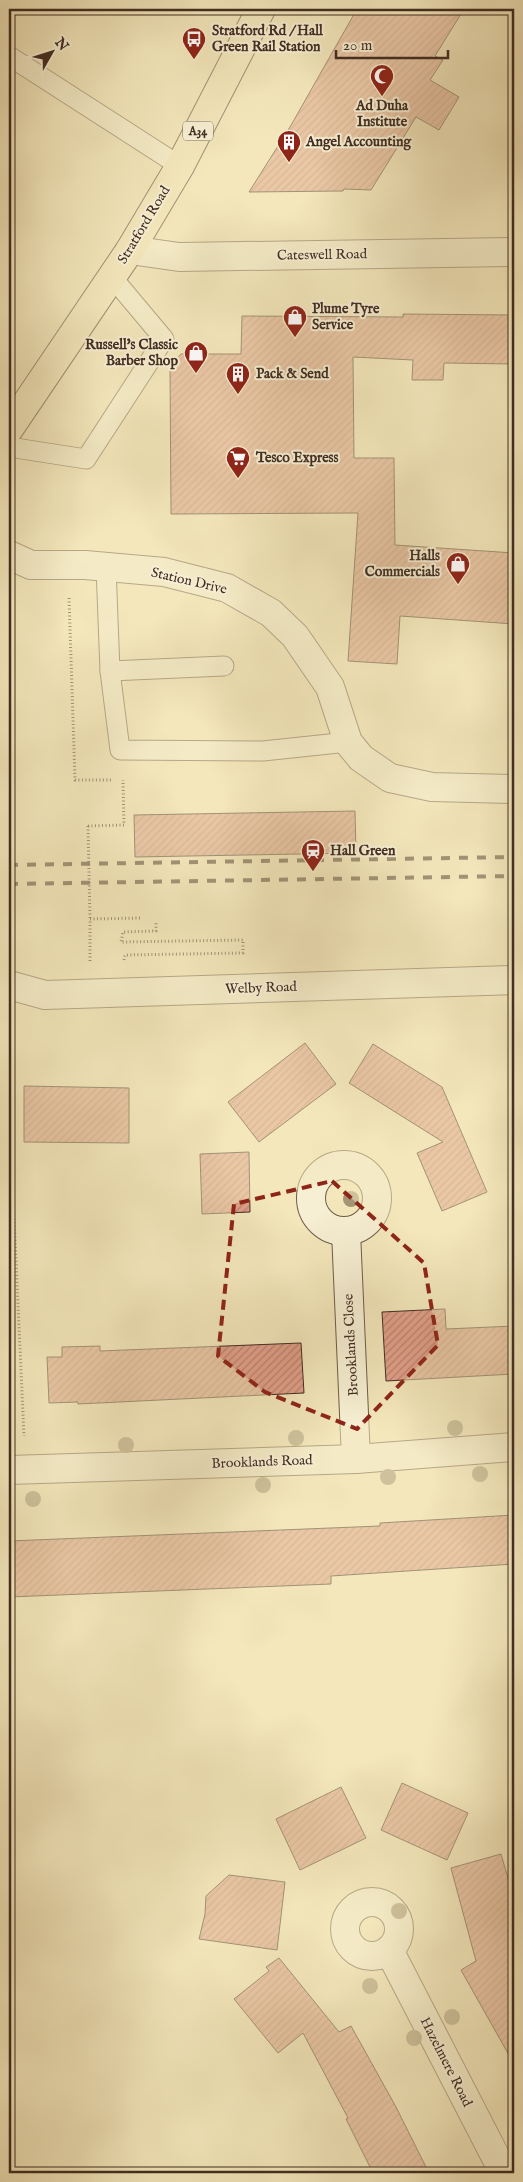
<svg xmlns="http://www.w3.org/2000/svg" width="523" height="2182" font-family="'IM FELL English',serif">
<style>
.building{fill:url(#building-hatch);stroke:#412d23}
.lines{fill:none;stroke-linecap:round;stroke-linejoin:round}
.service-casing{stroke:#6e5c49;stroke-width:21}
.minor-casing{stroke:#6e5c49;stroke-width:30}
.tertiary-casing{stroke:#6e5c49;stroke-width:30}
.trunk-casing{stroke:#412d23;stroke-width:30}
.path{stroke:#412d23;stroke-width:3;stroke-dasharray:1 2.5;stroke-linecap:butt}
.service{stroke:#f7efd3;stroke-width:19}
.minor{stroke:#f7efd3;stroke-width:28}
.tertiary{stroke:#f7efd3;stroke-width:28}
.trunk{stroke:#f3e7bb;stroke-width:28}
.rail{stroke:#412d23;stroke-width:4;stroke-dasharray:9 9;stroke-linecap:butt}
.path-bridge{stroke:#412d23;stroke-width:3;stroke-dasharray:1 2.5;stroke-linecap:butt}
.tree{fill:#a39576}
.marked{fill:none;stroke:#8f2418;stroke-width:4;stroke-dasharray:10 6;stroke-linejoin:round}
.labels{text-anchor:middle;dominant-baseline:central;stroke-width:4;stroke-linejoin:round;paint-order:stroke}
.shield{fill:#f7efd3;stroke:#786758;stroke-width:1}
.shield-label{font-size:12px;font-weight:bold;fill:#412d23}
.poi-label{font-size:14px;font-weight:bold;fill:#412d23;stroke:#f7efd3;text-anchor:start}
.street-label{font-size:14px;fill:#412d23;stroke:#f7efd3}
</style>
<defs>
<pattern id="building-hatch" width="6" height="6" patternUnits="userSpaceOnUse" patternTransform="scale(1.25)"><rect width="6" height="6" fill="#e19f89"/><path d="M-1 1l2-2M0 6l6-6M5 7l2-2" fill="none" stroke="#b88270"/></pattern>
</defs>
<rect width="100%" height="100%" fill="#f3e7bb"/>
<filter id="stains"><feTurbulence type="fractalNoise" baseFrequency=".004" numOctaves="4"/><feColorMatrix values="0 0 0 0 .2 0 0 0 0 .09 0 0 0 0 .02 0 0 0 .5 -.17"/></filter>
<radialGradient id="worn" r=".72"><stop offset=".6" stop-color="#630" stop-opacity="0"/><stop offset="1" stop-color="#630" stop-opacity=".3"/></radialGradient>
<g class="building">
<path d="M357 9H464L435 56 443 60 430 80 459 97 439 130 416 117 371 190 344 189 343 191 249 192 290 127Z"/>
<path d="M403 314 514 315V364L444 363 443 380H412L413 360 353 357 354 458H394L395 545 514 553V624L400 616 397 664 348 661 358 513 171 514 170 367 181 354H241L242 316 403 317Z"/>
<path d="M355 811 356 853 135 857 134 815Z"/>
<path d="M305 1043 336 1084 259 1142 228 1102Z"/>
<path d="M373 1044 442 1087 487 1192 442 1211 417 1153 443 1142 349 1083Z"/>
<path d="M24 1086 129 1088V1143L24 1142Z"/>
<path d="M249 1152 250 1212 202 1214 200 1154Z"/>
<path d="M445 1309 446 1329 514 1326V1374L386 1381 382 1312Z"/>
<path d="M301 1343 304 1393 78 1404V1402L49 1403 47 1357H62V1347L100 1346V1351Z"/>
<path d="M514 1515V1564L331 1576V1584L9 1597V1541L380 1526V1523Z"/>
<path d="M402 1783 468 1813 447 1860 381 1830Z"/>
<path d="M341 1787 366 1838 300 1870 276 1819Z"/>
<path d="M501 1854 514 1899V2064L461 1970 476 1961 451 1868Z"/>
<path d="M229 1875 285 1882 277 1950 199 1939 205 1914 206 1896Z"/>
<path d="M279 1958 339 2032 351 2026 396 2107 429 2173H373L346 2119 348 2118 303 2033 278 2053 234 1999 269 1971 266 1967Z"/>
</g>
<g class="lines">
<g class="service-casing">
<g id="service">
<path d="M9 56 180 166"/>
<path d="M9 447 86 459 164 339 112 277"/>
<path d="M106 567 110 671 120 750 263 751 348 742"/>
<path d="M110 671 224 666"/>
</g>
</g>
<g class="minor-casing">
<g id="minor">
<path d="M9 555 31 565H85L164 572 227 588 271 613 295 636 330 687 348 742 361 758 390 778 432 787 514 789"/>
<path d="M9 985 45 995 514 980"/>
<circle cx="344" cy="1198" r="33"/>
<path d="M346 1232 356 1459"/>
<path d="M9 1470 356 1459 514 1447"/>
<circle cx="372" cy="1929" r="27"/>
<path d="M389 1950 504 2173"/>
</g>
</g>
<g class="tertiary-casing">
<path id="tertiary" d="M130 250 179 257 514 252"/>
</g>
<g class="trunk-casing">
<path id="trunk" d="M9 429 130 250 180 166 261 9"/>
</g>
<g class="path">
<path d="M69 598 75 780H112"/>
<path d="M88 826 124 825 123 780"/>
<path d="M124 960 125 955 243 953V940L121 942 123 932 156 931V923"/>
<path d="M90 961V919L140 918"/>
<path d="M9 1107 24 1436"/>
</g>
<use href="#service" class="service"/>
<use href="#minor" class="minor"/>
<use href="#tertiary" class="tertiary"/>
<use href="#trunk" class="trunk"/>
<g class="rail">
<path d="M9 865 514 857"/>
<path d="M9 884 514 876"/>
</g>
<path class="path-bridge" d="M88 826 90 919"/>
</g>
<g class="tree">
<circle cx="351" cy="1199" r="8"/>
<circle cx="455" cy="1428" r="8"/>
<circle cx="296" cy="1438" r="8"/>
<circle cx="126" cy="1445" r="8"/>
<circle cx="480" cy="1474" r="8"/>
<circle cx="388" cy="1477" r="8"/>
<circle cx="263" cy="1485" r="8"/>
<circle cx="33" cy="1499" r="8"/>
<circle cx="399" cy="1911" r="8"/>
<circle cx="370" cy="1986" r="8"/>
<circle cx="452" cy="2017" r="8"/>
<circle cx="414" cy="2038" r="8"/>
</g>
<path d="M0 0H523V2182H0ZM332 1181 424 1263 438 1345 357 1429 265 1392 218 1356 234 1204Z" fill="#f3e7bb" fill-opacity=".55" fill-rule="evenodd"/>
<path class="marked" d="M332 1181 424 1263 438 1345 357 1429 265 1392 218 1356 234 1204Z"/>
<defs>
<g id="bus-pin" transform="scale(1.25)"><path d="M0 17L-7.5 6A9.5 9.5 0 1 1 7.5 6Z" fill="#8f2418" stroke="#f7efd3"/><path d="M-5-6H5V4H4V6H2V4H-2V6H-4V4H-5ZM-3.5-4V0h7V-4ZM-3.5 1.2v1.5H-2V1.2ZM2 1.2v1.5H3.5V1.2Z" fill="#fff"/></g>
<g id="mosque-pin" transform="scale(1.25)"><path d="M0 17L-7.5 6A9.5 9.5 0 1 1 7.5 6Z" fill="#8f2418" stroke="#f7efd3"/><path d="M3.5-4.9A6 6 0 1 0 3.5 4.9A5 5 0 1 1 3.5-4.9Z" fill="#fff"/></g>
<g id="building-pin" transform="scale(1.25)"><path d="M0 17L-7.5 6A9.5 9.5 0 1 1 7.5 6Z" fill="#8f2418" stroke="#f7efd3"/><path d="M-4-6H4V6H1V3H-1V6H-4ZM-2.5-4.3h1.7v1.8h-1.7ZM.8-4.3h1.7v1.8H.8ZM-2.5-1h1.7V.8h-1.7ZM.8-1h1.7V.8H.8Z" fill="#fff"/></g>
<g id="shop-pin" transform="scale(1.25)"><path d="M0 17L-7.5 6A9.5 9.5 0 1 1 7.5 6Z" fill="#8f2418" stroke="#f7efd3"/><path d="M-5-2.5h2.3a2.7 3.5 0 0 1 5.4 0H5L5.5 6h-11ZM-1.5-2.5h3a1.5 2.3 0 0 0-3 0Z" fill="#fff"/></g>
<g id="supermarket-pin" transform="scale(1.25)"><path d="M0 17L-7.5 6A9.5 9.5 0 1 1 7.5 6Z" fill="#8f2418" stroke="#f7efd3"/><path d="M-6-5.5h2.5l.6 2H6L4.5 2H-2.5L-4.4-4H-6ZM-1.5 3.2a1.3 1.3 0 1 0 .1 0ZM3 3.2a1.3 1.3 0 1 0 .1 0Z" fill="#fff"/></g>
<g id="station-pin" transform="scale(1.25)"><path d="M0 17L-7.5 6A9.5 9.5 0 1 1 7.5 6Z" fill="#8f2418" stroke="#f7efd3"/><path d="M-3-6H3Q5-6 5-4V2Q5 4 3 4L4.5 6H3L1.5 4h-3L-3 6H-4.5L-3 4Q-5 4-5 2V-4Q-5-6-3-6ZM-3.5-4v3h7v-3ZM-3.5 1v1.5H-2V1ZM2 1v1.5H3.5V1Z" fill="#fff"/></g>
</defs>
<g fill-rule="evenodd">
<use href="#bus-pin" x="194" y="39"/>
<use href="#mosque-pin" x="382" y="76"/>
<use href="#building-pin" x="289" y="142"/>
<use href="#shop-pin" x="295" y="317"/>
<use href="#shop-pin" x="196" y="353"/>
<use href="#building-pin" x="238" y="374"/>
<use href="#supermarket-pin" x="238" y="458"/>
<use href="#shop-pin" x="458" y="564"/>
<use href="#station-pin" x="313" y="851"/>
</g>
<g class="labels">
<rect class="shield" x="183" y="121.5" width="30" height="19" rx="4"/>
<g class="shield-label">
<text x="198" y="131">A34</text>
</g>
<g class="poi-label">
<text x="212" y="31">Stratford Rd / Hall<tspan x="212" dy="16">Green Rail Station</tspan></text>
<text x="382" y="106" text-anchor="middle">Ad Duha<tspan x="382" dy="16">Institute</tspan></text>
<text x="306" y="142">Angel Accounting</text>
<text x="312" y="309">Plume Tyre<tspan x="312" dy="16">Service</tspan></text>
<text x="178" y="345" text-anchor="end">Russell's Classic<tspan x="178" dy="16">Barber Shop</tspan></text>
<text x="256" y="374">Pack &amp; Send</text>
<text x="256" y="458">Tesco Express</text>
<text x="440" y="556" text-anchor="end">Halls<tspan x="440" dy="16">Commercials</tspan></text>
<text x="330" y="851">Hall Green</text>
</g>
<g class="street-label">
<text transform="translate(144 225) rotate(-59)">Stratford Road</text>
<text transform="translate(322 255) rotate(-1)">Cateswell Road</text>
<text transform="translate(189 581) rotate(13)">Station Drive</text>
<text transform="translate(261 988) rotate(-2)">Welby Road</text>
<text transform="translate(351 1345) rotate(-93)">Brooklands Close</text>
<text transform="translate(262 1462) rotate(-2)">Brooklands Road</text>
<text transform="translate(446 2062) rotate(63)">Hazelmere Road</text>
</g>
</g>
<rect width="523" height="2182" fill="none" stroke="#f3e7bb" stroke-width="30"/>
<rect x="10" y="10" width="503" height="2162" fill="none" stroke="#412d23" stroke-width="2.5"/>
<rect x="15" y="15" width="493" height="2152" fill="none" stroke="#412d23"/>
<g transform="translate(52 52) rotate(51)" stroke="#f7efd3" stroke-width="4" paint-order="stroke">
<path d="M0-4L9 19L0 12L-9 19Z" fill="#412d23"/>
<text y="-8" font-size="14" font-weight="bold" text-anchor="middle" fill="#412d23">N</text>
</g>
<path d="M336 50v8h112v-8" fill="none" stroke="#412d23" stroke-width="2.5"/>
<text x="343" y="50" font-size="15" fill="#412d23" stroke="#f7efd3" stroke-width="4" paint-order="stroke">20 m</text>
<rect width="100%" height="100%" filter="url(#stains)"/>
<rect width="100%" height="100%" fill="url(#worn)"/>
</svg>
